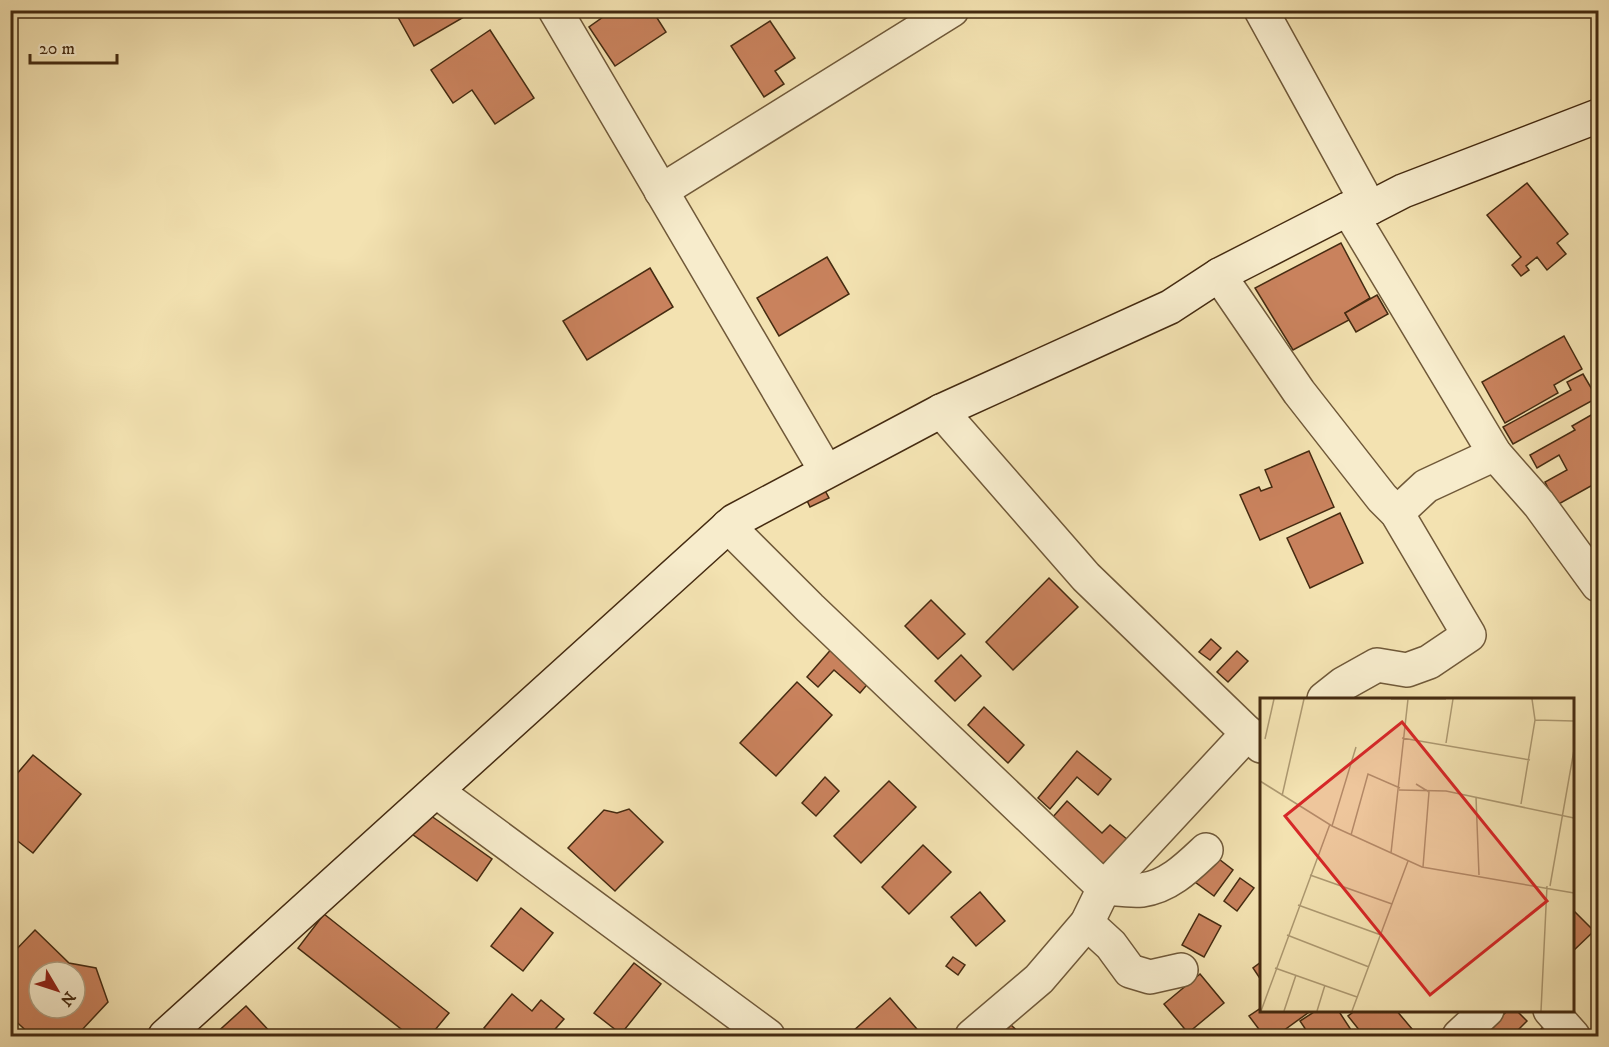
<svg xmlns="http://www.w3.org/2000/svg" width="1609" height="1047" font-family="'IM FELL DW Pica',serif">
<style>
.building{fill:#c9825d;stroke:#452b11;stroke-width:1.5;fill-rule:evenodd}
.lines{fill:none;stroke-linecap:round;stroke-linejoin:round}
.street-casing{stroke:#705939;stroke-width:36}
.secondary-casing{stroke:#452b11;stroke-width:36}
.street{stroke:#f7eccc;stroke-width:33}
.secondary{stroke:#f7eccc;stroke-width:33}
.inset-road{fill:none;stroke:#ad9971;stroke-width:1.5}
.view{fill:#d62828;fill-opacity:0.15;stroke:#d62828;stroke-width:3}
.inset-edge{fill:none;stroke:#452b11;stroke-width:3}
</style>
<rect width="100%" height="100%" fill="#f3e2b1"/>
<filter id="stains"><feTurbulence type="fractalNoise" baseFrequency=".00333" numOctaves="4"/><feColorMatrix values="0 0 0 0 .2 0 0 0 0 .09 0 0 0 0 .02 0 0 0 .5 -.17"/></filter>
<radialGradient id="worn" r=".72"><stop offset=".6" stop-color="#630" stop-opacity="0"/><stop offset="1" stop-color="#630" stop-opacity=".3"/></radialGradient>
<g class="building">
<path d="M394 10H476L414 46Z"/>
<path d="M613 10H652L666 32 615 66 589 27Z"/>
<path d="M770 21 795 58 775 71 784 84 764 97 731 46Z"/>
<path d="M490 30 534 98 495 124 472 90 453 103 431 70Z"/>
<path d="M1527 183 1568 234 1557 243 1566 254 1547 270 1537 257 1526 266 1529 270 1521 276 1512 265 1521 257 1487 215Z"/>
<path d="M1341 243 1370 298 1345 313 1349 320 1293 350 1255 288Z"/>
<path d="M827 257 849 294 779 336 757 298Z"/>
<path d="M650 268 673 307 587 360 563 321Z"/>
<path d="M1377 295 1388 314 1356 332 1345 313Z"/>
<path d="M1564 336 1582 369 1554 385 1558 393 1505 423 1482 382Z"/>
<path d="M1583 374 1597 398 1513 444 1503 427 1571 390 1567 382Z"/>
<path d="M1598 411V482L1557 505 1545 482 1567 470 1559 455 1537 468 1530 455 1575 430 1572 426Z"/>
<path d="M1309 451 1334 507 1260 540 1240 495 1259 487 1261 491 1272 487 1265 470Z"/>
<path d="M822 485 829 498 810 507 804 494Z"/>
<path d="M1340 513 1363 563 1310 588 1287 538Z"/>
<path d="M1049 578 1078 607 1013 670 986 642Z"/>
<path d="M931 600 965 634 938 659 905 626Z"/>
<path d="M1211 639 1221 648 1210 660 1199 652Z"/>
<path d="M834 646 871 680 860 693 834 670 818 687 807 677Z"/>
<path d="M1237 651 1248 661 1228 682 1217 672Z"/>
<path d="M961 655 981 676 955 701 935 681Z"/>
<path d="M797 682 832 715 776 776 740 743Z"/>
<path d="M984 707 1024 745 1008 763 968 725Z"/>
<path d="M1077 751 1111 779 1098 795 1077 777 1050 809 1038 798Z"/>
<path d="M33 755 81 794 33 853 10 835V782Z"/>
<path d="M825 777 839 791 816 816 802 803Z"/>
<path d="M889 781 916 807 861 863 834 836Z"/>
<path d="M1067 801 1102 833 1110 825 1128 840 1105 866 1052 818Z"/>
<path d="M629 809 663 842 615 891 568 848 604 810 617 813Z"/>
<path d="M427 813 492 859 477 881 412 834Z"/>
<path d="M923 845 951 872 909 914 882 887Z"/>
<path d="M1215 856 1233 870 1214 896 1195 882Z"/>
<path d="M1240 878 1254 888 1237 911 1224 901Z"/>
<path d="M980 892 1005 921 976 946 951 917Z"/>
<path d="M521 908 553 933 523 971 491 946Z"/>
<path d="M1572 909 1594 931 1572 952Z"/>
<path d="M324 914 449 1013 430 1036H410L298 948Z"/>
<path d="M1199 914 1221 926 1204 957 1182 945Z"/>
<path d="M35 930 69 963 96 968 108 1002 80 1032 84 1036H32L10 1016V956ZM39 972H75V1008H39Z"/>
<path d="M953 957 965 965 958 975 946 966Z"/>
<path d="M1261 962V980L1253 968Z"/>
<path d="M634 963 661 984 621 1034 594 1013Z"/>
<path d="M1200 974 1224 1003 1188 1033 1164 1004Z"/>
<path d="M512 994 532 1011 541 1000 564 1019 549 1036H494L484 1028Z"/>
<path d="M890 998 923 1036H857L852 1032Z"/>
<path d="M246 1006 274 1036H213Z"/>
<path d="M1261 1008V1010H1312L1276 1036H1264L1249 1016Z"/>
<path d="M1317 1010H1338L1355 1036H1310L1300 1021Z"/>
<path d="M1356 1010H1396L1418 1036H1364L1348 1016Z"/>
<path d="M1508 1010H1516L1527 1021 1512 1036H1482Z"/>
<path d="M1011 1025 1023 1036H1000Z"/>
<path d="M1542 1028 1551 1036H1534Z"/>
</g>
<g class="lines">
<g class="street-casing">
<g id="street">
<path d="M555 10 826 471"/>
<path d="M1261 10 1370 208"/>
<path d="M661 191 952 10"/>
<path d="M1348 209 1495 454 1539 504 1598 585"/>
<path d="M1219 275 1299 392 1382 498 1397 513 1469 635 1429 662 1407 670 1377 665 1343 684 1324 699"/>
<path d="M941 411 1086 577 1261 746"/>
<path d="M1397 513 1426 486 1495 454"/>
<path d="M728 526 810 608 1104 888C1117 889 1130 891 1142 890 1168 887 1188 867 1206 850"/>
<path d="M436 791 768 1036"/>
<path d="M1087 923 1111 945 1130 971 1150 977 1181 970"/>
<path d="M1550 1010 1573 1036"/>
<path d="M972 1036 1039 979 1087 923 1104 888 1248 733"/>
<path d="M1459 1036 1487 1010"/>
</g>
</g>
<g class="secondary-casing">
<path id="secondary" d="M165 1036 734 521 941 411 1170 307 1219 275 1348 209 1370 208 1403 191 1598 116"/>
</g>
<use href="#street" class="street"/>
<use href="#secondary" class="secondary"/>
</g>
<g transform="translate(1260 698)">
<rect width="314" height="314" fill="#f3e2b1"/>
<path class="inset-road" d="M131 1H186M275 22 314 23M142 40 270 62M5 41 14 1M186 45 193 1M0 83 72 128 162 169 314 195M156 86 169 94 163 169M139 92 186 93 314 120M22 98 44 1M216 99 219 177M261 106 275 22 272 1M72 128 96 49M91 137 108 76 140 90M131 155 148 1M50 177 132 206M290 188 314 52M38 207 121 237M27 237 109 269M15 270 97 299M1 313 70 126M24 313 36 277M57 313 65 287M92 313 148 163M281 313 287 188"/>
<path class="view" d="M142 24 287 203 170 297 25 118Z"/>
<rect width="314" height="314" class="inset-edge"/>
</g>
<rect width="1609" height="1047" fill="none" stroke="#f3e2b1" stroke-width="36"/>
<rect x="12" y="12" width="1585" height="1023" fill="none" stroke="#452b11" stroke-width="3"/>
<rect x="18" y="18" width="1573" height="1011" fill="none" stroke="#452b11" stroke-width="1.5"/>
<g transform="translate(57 990) rotate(129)"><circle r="28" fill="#f7eccc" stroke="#b09f81" stroke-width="1.5"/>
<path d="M0-4.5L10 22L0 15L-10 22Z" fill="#8f2418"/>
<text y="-9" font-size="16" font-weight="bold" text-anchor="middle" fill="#452b11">N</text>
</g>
<path d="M30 54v9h87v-9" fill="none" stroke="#452b11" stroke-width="3"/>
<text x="39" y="54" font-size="18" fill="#452b11" stroke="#f7eccc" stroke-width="4.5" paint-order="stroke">20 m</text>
<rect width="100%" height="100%" filter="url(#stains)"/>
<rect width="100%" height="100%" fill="url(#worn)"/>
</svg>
